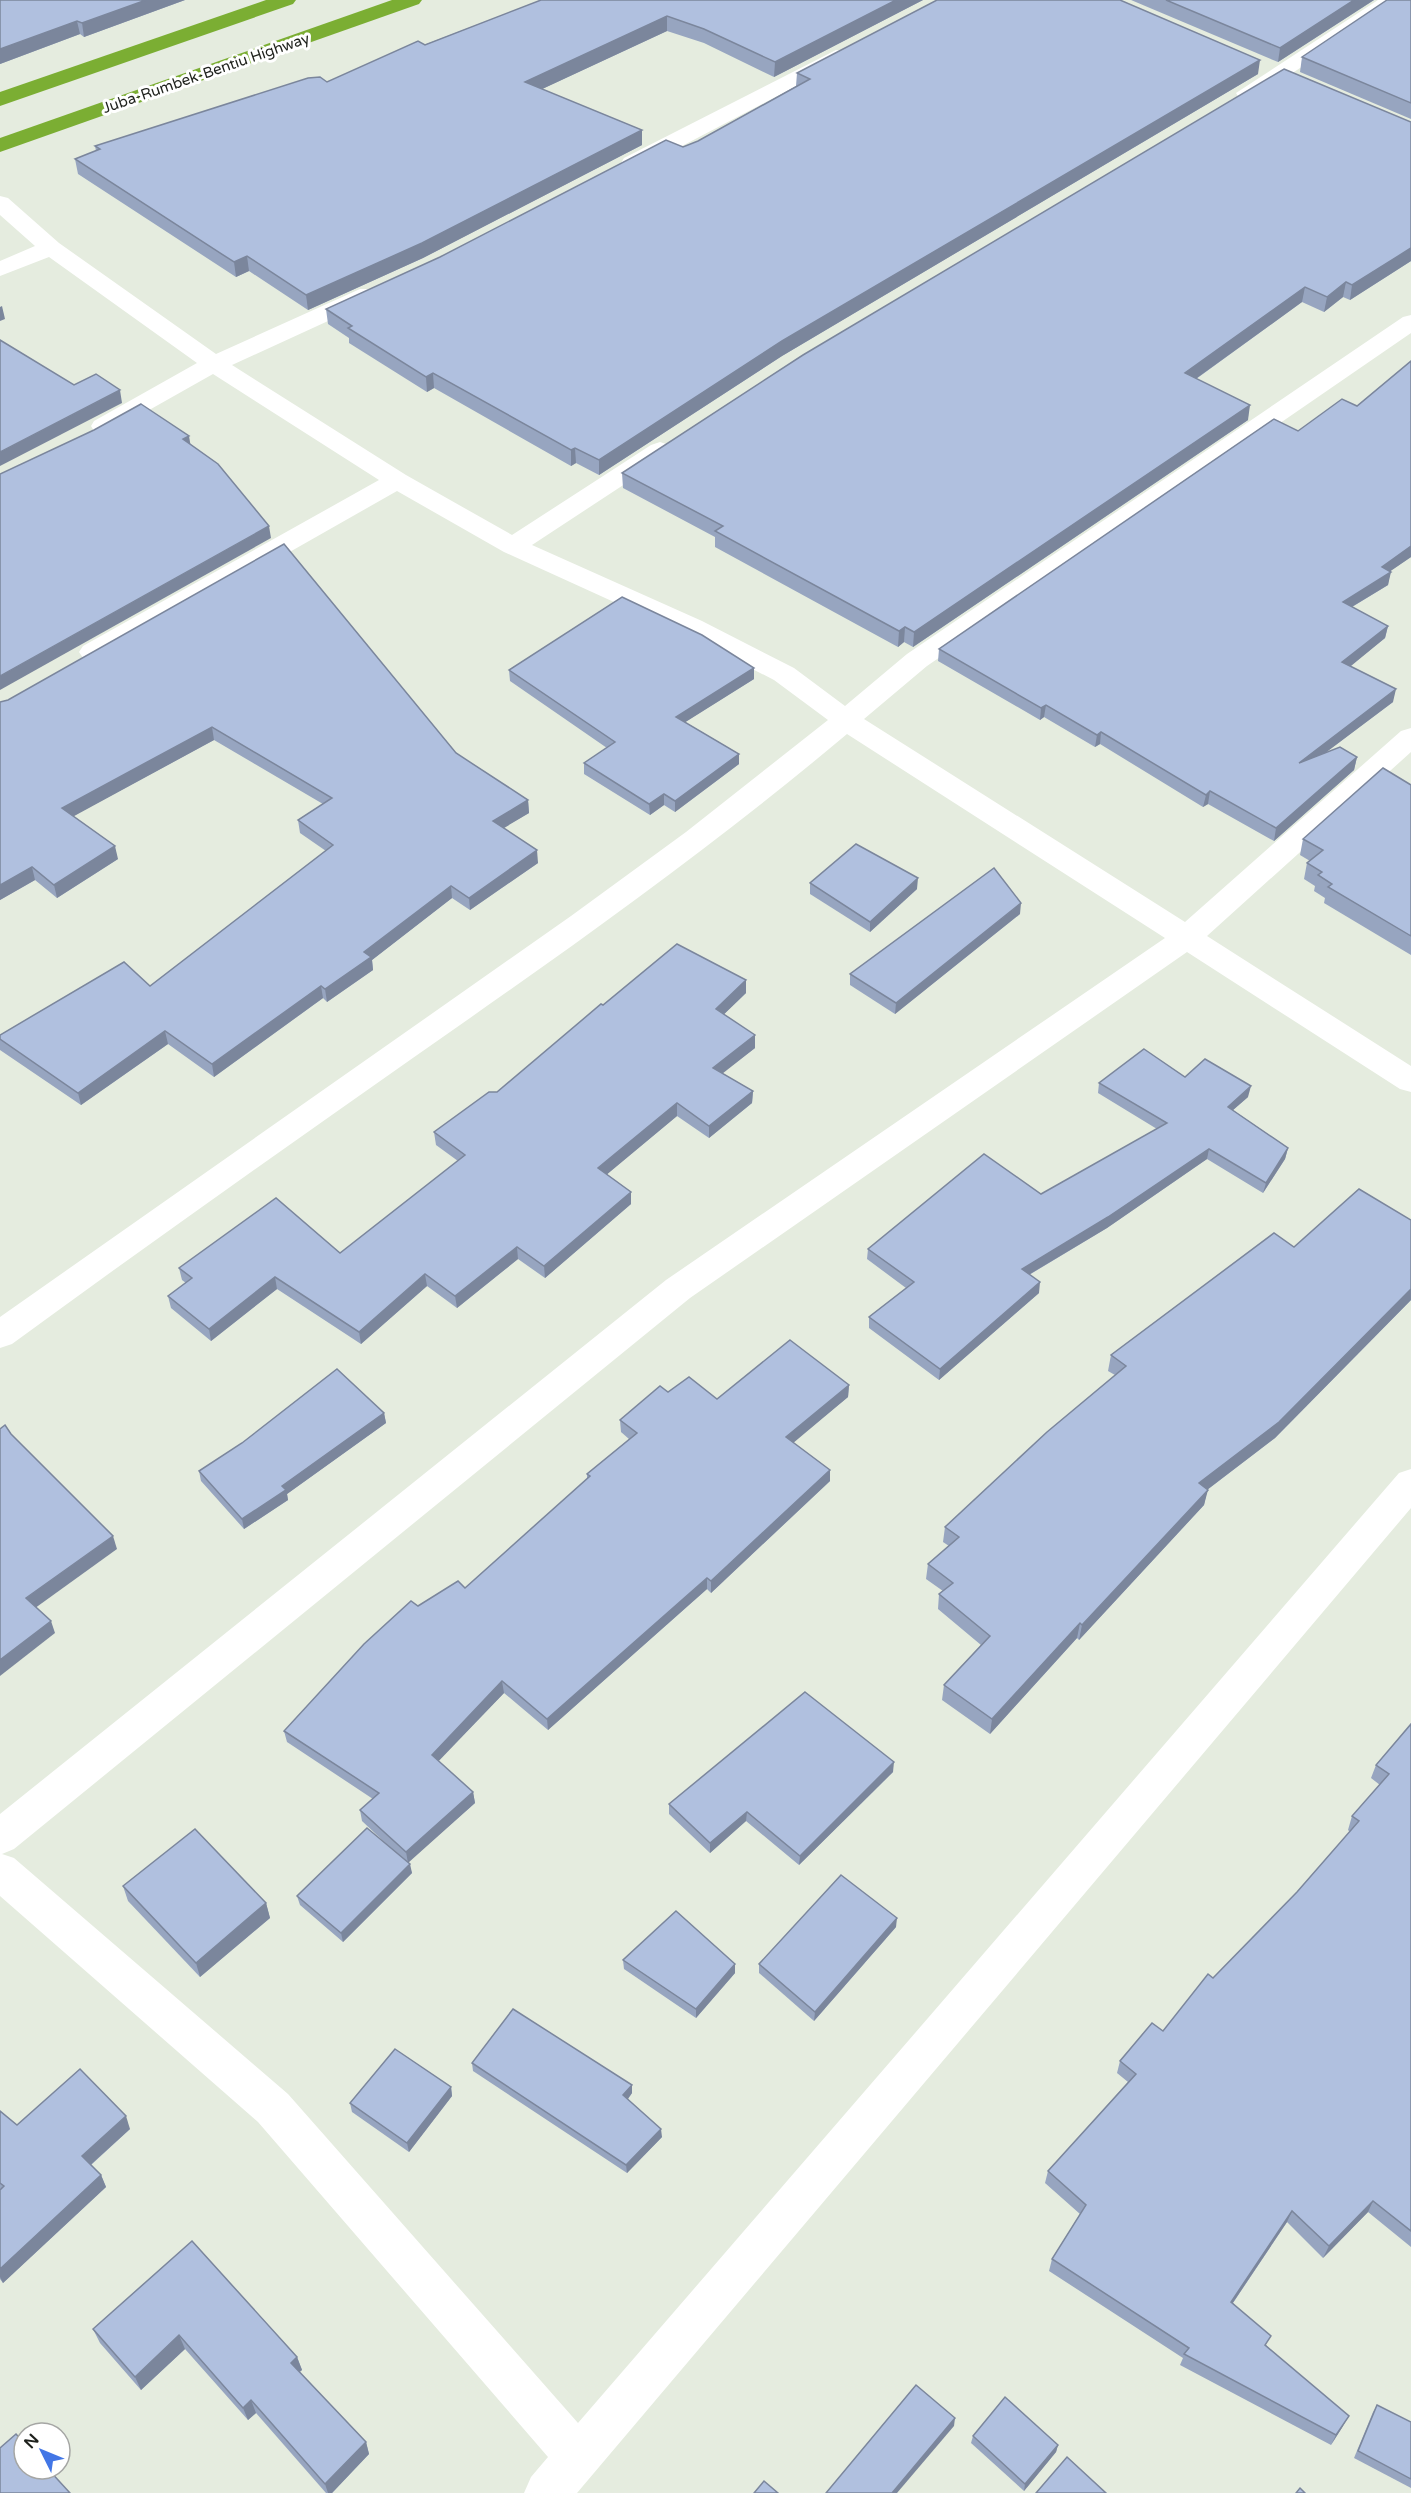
<svg xmlns="http://www.w3.org/2000/svg" width="1411" height="2493" font-family="'Varela Round',sans-serif">
<style>
.lines{fill:none;stroke-linecap:round;stroke-linejoin:round}
.street{fill:#fff;fill-rule:evenodd}
.highway{fill:#7bae33;fill-rule:evenodd}
.wall{fill:#97a5c0}
.shaded-wall{fill:#7b869c}
.building{fill:#b0c0df;stroke:#7b869c;stroke-width:1.5}
.labels{text-anchor:middle;dominant-baseline:central;stroke-width:6;stroke-linejoin:round;paint-order:stroke}
.far-street-label{font-size:15px;fill:#1e211c;stroke:#fff}
</style>
<rect width="100%" height="100%" fill="#e5ecdf"/>
<g class="lines">
<g class="street">
<path d="M1378 0H1402L1255 98H1239L1236 93Z"/>
<path d="M836 50 844 51 847 56 844 61 640 168H624L621 163 624 158Z"/>
<path d="M0 196 8 198 59 243 216 354 360 289H376L380 294 376 299 232 365 406 475 512 535 651 445 660 442 669 445 673 450 669 455 532 545 702 621 794 668 845 706 907 654 1403 317 1411 315V333L927 666 864 719 1185 922 1401 731 1411 728V752L1207 936 1411 1066V1092L1400 1089 1187 952 690 1298 14 1849 2 1854 14 1858 288 2094 578 2423 1399 1473 1411 1469V1508L577 2493H524L531 2477 548 2457 258 2122 0 1896V1814L666 1280 1165 938 847 734C708 851 559 956 410 1060 276 1154 143 1248 12 1344L0 1348V1317L571 916 686 832 828 720 774 680 682 633 504 552 397 491 103 658 93 661 83 658 79 652 83 646 379 480 213 374 112 431 103 433 94 431 91 426 94 421 197 363 49 257 0 276V261L35 246 0 215Z"/>
</g>
<g class="highway">
<path d="M266 0H296L293 4 0 106V92Z"/>
<path d="M392 0H422L419 4 0 152V138Z"/>
</g>
</g>
<g class="wall">
<path d="M0 0H185L84 37 80 34 0 64Z"/>
<path d="M541 0H923L774 77 704 43 667 31 542 89 642 130V145L423 258 308 310 249 271 236 277 78 174 75 159 96 151 95 146 327 82Z"/>
<path d="M1131 0H1374L1278 62Z"/>
<path d="M1411 0V119L1300 72 1302 57Z"/>
<path d="M797 73 1258 74 782 356 599 475 576 463 571 466 434 388 427 392 349 343V338L328 324 326 309 698 141 796 86Z"/>
<path d="M1411 122V261L1350 300 1343 297 1324 312 1302 302 1196 379 1248 420 913 647 904 642 898 647 715 547V537L623 488 622 473Z"/>
<path d="M1411 361V557L1390 571 1388 585 1352 607 1388 626 1385 638 1350 666 1393 702 1326 752 1357 757 1354 770 1274 841 1208 804 1203 807 1100 744 1095 747 1044 717 1040 720 938 661 939 649 1298 431 1357 406Z"/>
<path d="M754 668V679L685 722 739 754V764L675 812 664 805 650 815 584 774V763L607 748 510 681 509 670Z"/>
<path d="M0 702 456 753 528 800 529 813 503 828 538 863 470 910 452 898 372 960 373 970 327 1002 323 998 214 1077 168 1044 81 1105 0 1050V1035L150 986 326 851 300 833 298 820 323 804 214 740 73 816 118 859 57 898 35 880 0 900Z"/>
<path d="M1411 785V955L1324 903 1325 898 1314 891 1315 886 1304 879 1307 863 1310 861 1300 855 1303 839Z"/>
<path d="M810 883 917 889 870 932 810 894Z"/>
<path d="M1020 914 895 1014 850 985V974Z"/>
<path d="M746 980V993L724 1014 755 1048 722 1073 753 1091 752 1103 709 1138 677 1116 607 1174 631 1192V1204L545 1278 518 1259 457 1308 427 1286 361 1344 277 1289 211 1341 171 1308 168 1296 186 1283 182 1280 179 1268 340 1253 458 1161 436 1145 434 1132 497 1092 603 1005Z"/>
<path d="M1185 1077 1248 1097 1233 1110 1288 1148 1285 1159 1263 1193 1207 1159 1107 1228 1029 1275 1039 1293 939 1380 869 1328V1317L906 1288 867 1259 868 1249 1041 1194 1157 1129 1098 1093 1099 1083Z"/>
<path d="M1411 1220V1300L1275 1438 1207 1490 1204 1505 1079 1640 1077 1638 990 1734 942 1700 944 1685 981 1645 938 1609 939 1594 943 1591 926 1579 928 1564 949 1546 943 1542 945 1527 1115 1375 1108 1371 1111 1355 1294 1247Z"/>
<path d="M849 1385 848 1397 793 1442 830 1481 711 1593 707 1589 548 1730 504 1693 438 1761 473 1792 475 1803 408 1862 412 1873 343 1942 300 1905 297 1896 396 1853 362 1821 360 1810 373 1799 287 1742 284 1731 418 1606 465 1588 587 1479V1474L629 1439 621 1432 620 1420 668 1392 717 1399Z"/>
<path d="M384 1413 386 1423 287 1494 288 1500 244 1529 201 1481 199 1471Z"/>
<path d="M1411 1724V2247L1368 2212 1323 2258 1287 2222 1233 2303 1267 2346 1343 2426 1331 2445 1180 2365 1183 2358 1049 2271 1052 2259 1080 2214 1045 2183 1048 2171 1128 2082 1117 2073 1120 2061 1163 2031 1297 1892 1350 1832 1348 1830 1352 1816 1380 1785 1371 1778 1376 1765Z"/>
<path d="M893 1772 799 1865 746 1821 710 1853 669 1814V1804Z"/>
<path d="M123 1886 266 1903 270 1918 200 1977 128 1901Z"/>
<path d="M896 1927 814 2021 759 1973V1964Z"/>
<path d="M623 1960 735 1973 696 2018 624 1969Z"/>
<path d="M472 2063 632 2085V2093L628 2099 662 2137 627 2173 473 2071Z"/>
<path d="M451 2087 452 2096 409 2152 352 2112 350 2103Z"/>
<path d="M0 2111 17 2125 130 2129 91 2165 101 2175 106 2187 3 2283 0 2279Z"/>
<path d="M192 2241 297 2357 302 2370 299 2372 366 2442 369 2454 332 2493H326L256 2413 248 2420 185 2349 141 2390 100 2343 93 2329Z"/>
<path d="M1377 2405 1411 2422V2488L1354 2458 1373 2412Z"/>
<path d="M973 2436 1058 2445 1056 2452 1024 2491 971 2443Z"/>
</g>
<g class="shaded-wall">
<path d="M146 0H185L84 37 82 23Z"/>
<path d="M896 0H923L774 77 775 62Z"/>
<path d="M1354 0H1374L1278 62 1280 48Z"/>
<path d="M667 16V31L525 97V82Z"/>
<path d="M77 21 80 34 0 64V49Z"/>
<path d="M1260 60 1258 74 782 356 599 475V460L782 341Z"/>
<path d="M642 130V145L423 258 308 310 306 295Z"/>
<path d="M1411 248V261L1350 300 1352 285Z"/>
<path d="M247 256 249 271 236 277 234 262Z"/>
<path d="M1346 282 1343 297 1324 312 1327 297Z"/>
<path d="M1305 287 1302 302 1183 388 1185 373Z"/>
<path d="M2 306 5 319 0 321V307Z"/>
<path d="M433 373 434 388 427 392 426 377Z"/>
<path d="M120 390 122 403 0 466V452Z"/>
<path d="M1250 405 1248 420 913 647 914 632Z"/>
<path d="M189 436 191 448 183 439Z"/>
<path d="M575 448 576 463 571 466V450Z"/>
<path d="M269 526 271 538 0 690V676Z"/>
<path d="M1411 546V557L1379 579 1382 567Z"/>
<path d="M1391 572 1388 585 1340 614 1343 602Z"/>
<path d="M1388 626 1385 638 1340 675 1342 662Z"/>
<path d="M905 627 904 642 898 647 899 631Z"/>
<path d="M754 668V679L676 728V717Z"/>
<path d="M1396 689 1393 702 1296 775 1299 763Z"/>
<path d="M1046 705 1044 717 1040 720 1041 708Z"/>
<path d="M212 727 214 740 65 821 62 808Z"/>
<path d="M1101 732 1100 744 1095 747 1097 735Z"/>
<path d="M739 754V764L675 812V801Z"/>
<path d="M1357 757 1354 770 1274 841 1276 828Z"/>
<path d="M1210 791 1208 804 1203 807 1206 795Z"/>
<path d="M664 794V805L650 815 649 804Z"/>
<path d="M528 800 529 813 494 834 493 821Z"/>
<path d="M115 846 118 859 57 898 54 885Z"/>
<path d="M537 850 538 863 470 910 469 898Z"/>
<path d="M32 867 35 880 0 900V885Z"/>
<path d="M918 878 917 889 870 932V922Z"/>
<path d="M451 886 452 898 372 960 373 970 327 1002 325 989 364 952Z"/>
<path d="M1021 903 1020 914 895 1014 896 1003Z"/>
<path d="M746 980V993L716 1022V1009Z"/>
<path d="M321 986 323 998 214 1077 212 1064Z"/>
<path d="M165 1031 168 1044 81 1105 78 1093Z"/>
<path d="M755 1035V1048L713 1081V1068Z"/>
<path d="M1251 1086 1248 1097 1225 1117 1228 1107Z"/>
<path d="M753 1091 752 1103 709 1138V1126Z"/>
<path d="M677 1103V1116L599 1181 598 1168Z"/>
<path d="M1288 1148 1285 1159 1263 1193 1266 1183Z"/>
<path d="M1209 1149 1207 1159 1107 1228 1020 1280 1022 1269Z"/>
<path d="M631 1192V1204L545 1278 544 1266Z"/>
<path d="M517 1247 518 1259 457 1308 455 1296Z"/>
<path d="M425 1274 427 1286 361 1344 359 1332Z"/>
<path d="M275 1277 277 1289 211 1341 209 1329Z"/>
<path d="M1040 1282 1039 1293 939 1380 940 1369Z"/>
<path d="M1411 1289V1300L1275 1438 1195 1499 1199 1483Z"/>
<path d="M849 1385 848 1397 786 1449V1437Z"/>
<path d="M384 1413 386 1423 287 1494 288 1500 244 1529 242 1519 282 1486Z"/>
<path d="M830 1470V1481L711 1593V1581Z"/>
<path d="M1208 1490 1204 1505 1079 1640 1082 1625Z"/>
<path d="M113 1536 117 1549 31 1611 26 1598Z"/>
<path d="M707 1578V1589L548 1730 547 1719Z"/>
<path d="M51 1621 55 1633 0 1676V1660Z"/>
<path d="M1080 1623 1077 1638 990 1734 992 1719Z"/>
<path d="M502 1681 504 1693 433 1767 432 1755Z"/>
<path d="M894 1762 893 1772 799 1865 800 1856Z"/>
<path d="M473 1792 475 1803 408 1863 406 1852Z"/>
<path d="M747 1812 746 1821 710 1853V1843Z"/>
<path d="M410 1864 412 1873 343 1942 341 1933Z"/>
<path d="M266 1903 270 1918 200 1977 196 1963Z"/>
<path d="M897 1918 896 1927 814 2021 815 2012Z"/>
<path d="M735 1964V1973L696 2018V2009Z"/>
<path d="M632 2085V2093L624 2104 623 2095Z"/>
<path d="M451 2087 452 2096 409 2152 407 2143Z"/>
<path d="M126 2116 130 2129 87 2168 82 2156Z"/>
<path d="M661 2129 662 2137 627 2173 626 2165Z"/>
<path d="M101 2175 106 2187 3 2283 0 2277V2269Z"/>
<path d="M1373 2201 1368 2212 1323 2258 1329 2246Z"/>
<path d="M1292 2211 1287 2222 1226 2313 1231 2302Z"/>
<path d="M179 2335 185 2349 141 2390 135 2377Z"/>
<path d="M297 2357 302 2370 295 2376 291 2363Z"/>
<path d="M251 2400 256 2413 248 2420 243 2408Z"/>
<path d="M1349 2416 1343 2426 1331 2445 1336 2435Z"/>
<path d="M955 2418 954 2426 897 2493H892Z"/>
<path d="M366 2442 369 2454 332 2493H328L325 2484Z"/>
<path d="M1058 2445 1056 2452 1024 2491 1025 2484Z"/>
</g>
<g class="building">
<path d="M0 0H146L82 23 77 21 0 49Z"/>
<path d="M541 0H896L775 62 704 29 667 16 525 82 642 130 422 243 306 295 247 256 234 262 75 159 100 149 95 146 308 78 320 77 327 82 418 41 425 45Z"/>
<path d="M937 0H1120L1260 60 782 341 599 460 575 448 571 450 433 373 426 377 348 328 352 326 326 309 440 257 666 140 683 147 698 141 810 79 797 73Z"/>
<path d="M1166 0H1354L1280 48Z"/>
<path d="M1387 0H1411V103L1302 57Z"/>
<path d="M1284 69 1411 122V248L1352 285 1346 282 1327 297 1305 287 1185 373 1250 405 914 632 905 627 899 631 715 531 723 526 622 473 803 355Z"/>
<path d="M0 340 74 385 96 374 120 390 0 452Z"/>
<path d="M1411 361V546L1382 567 1391 572 1343 602 1388 626 1342 662 1396 689 1299 763 1340 747 1357 757 1276 828 1210 791 1206 795 1101 732 1097 735 1046 705 1041 708 939 649 1274 419 1298 431 1342 399 1357 406Z"/>
<path d="M141 404 189 436 183 439 218 464 269 526 0 676V474L94 430Z"/>
<path d="M284 544 456 753 528 800 493 821 537 850 469 898 451 886 364 952 371 957 325 989 321 986 212 1064 165 1031 78 1093 0 1039V1035L124 962 150 986 333 845 298 820 332 798 212 727 62 808 115 846 54 885 32 867 0 885V702L8 700Z"/>
<path d="M622 597 702 635 754 668 676 717 739 754 675 801 664 794 649 804 584 763 615 742 509 670Z"/>
<path d="M1383 768 1411 785V936L1328 887 1332 884 1318 875 1322 872 1307 863 1323 850 1303 839Z"/>
<path d="M856 844 918 878 870 922 810 883Z"/>
<path d="M994 868 1021 903 896 1003 850 974Z"/>
<path d="M677 944 746 980 716 1009 755 1035 713 1068 753 1091 709 1126 677 1103 598 1168 631 1192 544 1266 517 1247 455 1296 425 1274 359 1332 275 1277 209 1329 168 1296 192 1278 179 1268 276 1198 340 1253 465 1155 434 1132 489 1092H497L601 1004 603 1005Z"/>
<path d="M1144 1049 1185 1077 1205 1059 1251 1086 1228 1107 1288 1148 1266 1183 1209 1149 1108 1217 1022 1269 1040 1282 940 1369 869 1317 914 1282 868 1249 984 1154 1041 1194 1167 1123 1099 1083Z"/>
<path d="M1359 1189 1411 1220V1289L1279 1422 1199 1483 1208 1490 1082 1625 1080 1623 992 1719 944 1685 990 1636 939 1594 953 1583 928 1564 959 1537 945 1527 1047 1432 1126 1366 1111 1355 1274 1233 1294 1247Z"/>
<path d="M790 1340 849 1385 786 1437 830 1470 711 1581 707 1578 547 1719 502 1681 432 1755 473 1792 406 1852 360 1810 379 1793 284 1731 364 1644 411 1601 418 1606 458 1581 465 1588 590 1476 587 1474 637 1433 620 1420 660 1386 668 1392 689 1377 717 1399Z"/>
<path d="M337 1369 384 1413 282 1486 286 1490 242 1519 199 1471 242 1443Z"/>
<path d="M5 1425 11 1434 113 1536 26 1598 51 1621 0 1660V1429Z"/>
<path d="M805 1692 894 1762 800 1856 747 1812 710 1843 669 1804Z"/>
<path d="M1411 1724V2231L1373 2201 1329 2246 1292 2211 1231 2302 1271 2336 1265 2345 1349 2416 1336 2435 1184 2354 1189 2348 1052 2259 1086 2205 1048 2171 1136 2074 1120 2061 1152 2023 1163 2031 1208 1974 1213 1978 1297 1892 1359 1821 1352 1816 1389 1774 1376 1765Z"/>
<path d="M367 1828 410 1864 341 1933 297 1896Z"/>
<path d="M195 1829 266 1903 196 1963 123 1886Z"/>
<path d="M841 1875 897 1918 815 2012 759 1964Z"/>
<path d="M676 1911 735 1964 696 2009 623 1960Z"/>
<path d="M513 2009 632 2085 623 2095 661 2129 626 2165 472 2063Z"/>
<path d="M395 2049 451 2087 407 2143 350 2103Z"/>
<path d="M80 2069 126 2116 82 2156 101 2175 0 2269V2190L4 2186 0 2183V2111L17 2125Z"/>
<path d="M192 2241 297 2357 291 2363 366 2442 325 2484 251 2400 243 2408 179 2335 135 2377 93 2329Z"/>
<path d="M916 2385 955 2418 892 2493H826Z"/>
<path d="M1005 2397 1058 2445 1025 2484 973 2436Z"/>
<path d="M1377 2405 1411 2422V2479L1358 2451Z"/>
<path d="M16 2434 24 2443V2469H48L70 2493H0V2448Z"/>
<path d="M1067 2457 1106 2493H1036Z"/>
<path d="M764 2481 778 2493H754Z"/>
<path d="M1300 2488 1305 2493H1296Z"/>
</g>
<g class="labels">
<g class="far-street-label">
<text transform="translate(206 73) rotate(-19)">Juba-Rumbek-Bentiu Highway</text>
</g>
</g>
<g transform="translate(42 2451) rotate(313)"><circle r="28" fill="#ffffff" stroke="#a5a6a4" stroke-width="1.5"/>
<path d="M0-4.5L10 22L0 15L-10 22Z" fill="#4276e6"/>
<text y="-9" font-size="16" font-weight="bold" text-anchor="middle" fill="#1e211c">N</text>
</g>
</svg>
